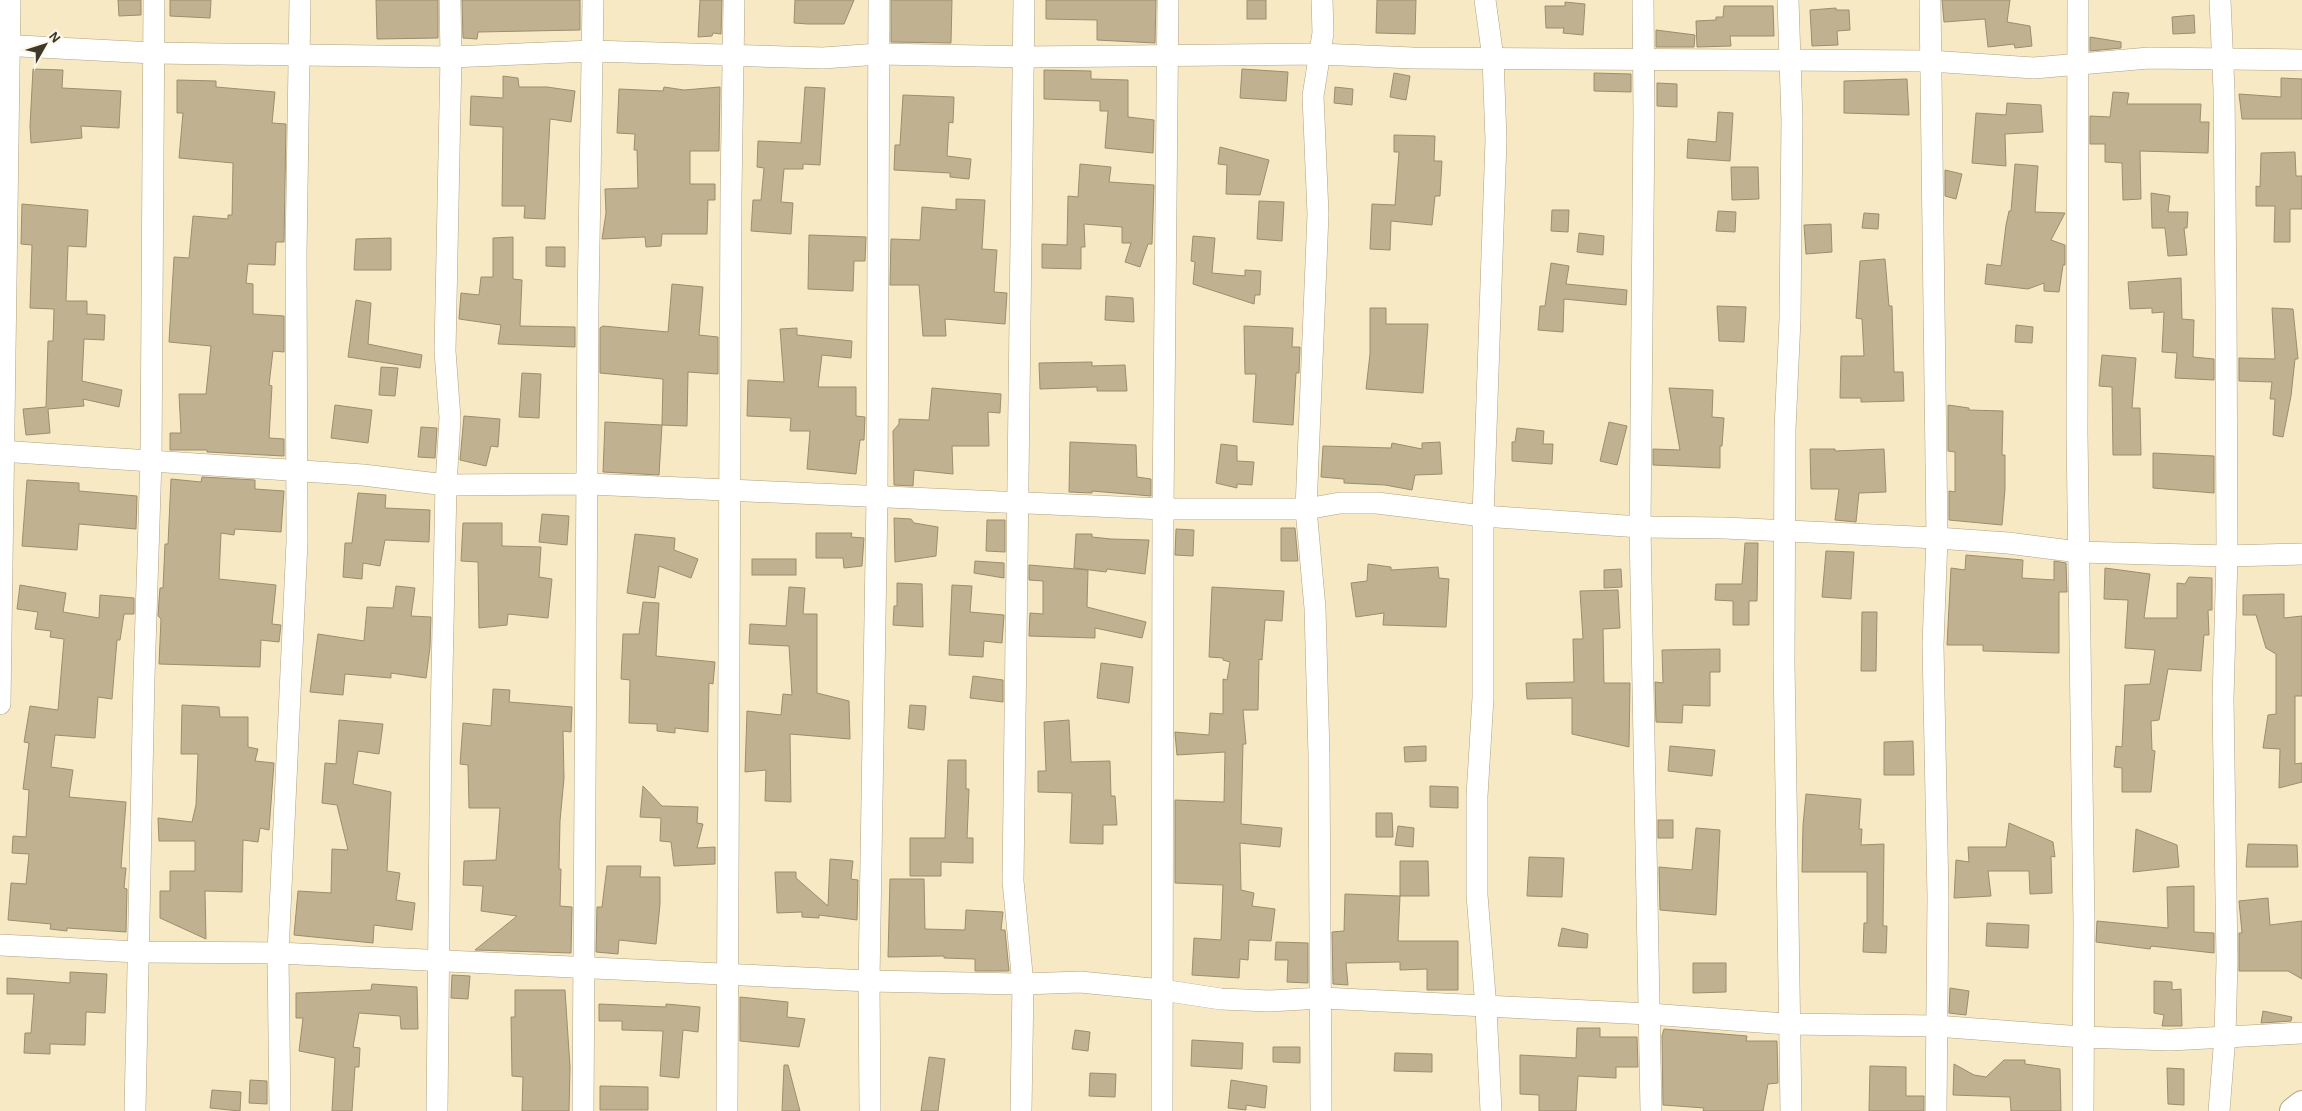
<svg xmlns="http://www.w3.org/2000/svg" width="2302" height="1111" font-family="'Alegreya Sans',sans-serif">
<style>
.building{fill:#c0b290;stroke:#9c8e6d}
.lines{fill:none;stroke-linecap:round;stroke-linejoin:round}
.minor-casing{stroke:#b0a280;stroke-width:22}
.tertiary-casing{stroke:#b0a280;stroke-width:28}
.minor{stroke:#fff;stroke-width:21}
.tertiary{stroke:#fff;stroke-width:26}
</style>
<rect width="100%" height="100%" fill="#f8e9c5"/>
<g class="building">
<path d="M118 0H141V15L119 16Z"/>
<path d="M170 0H211L210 18 170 16Z"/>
<path d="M376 0H438V38L377 39Z"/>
<path d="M462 0H580V30L478 32 477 39 463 38Z"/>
<path d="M700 0H722L721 34 713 33 712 36 698 37Z"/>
<path d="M795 0H854L844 24H808L794 23Z"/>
<path d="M891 0H952L951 43 891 42Z"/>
<path d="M1046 0H1156L1155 43 1097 40V20L1046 19Z"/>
<rect x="1247" y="0" width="19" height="19"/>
<path d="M1377 0H1416L1415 34 1376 33Z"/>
<path d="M1942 0H2010L2007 22 2030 26 2032 46 2015 48 2014 44 1988 47 1985 19 1944 22Z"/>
<path d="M1565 2 1585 4 1583 35 1563 33 1564 28H1546L1545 6H1565Z"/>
<path d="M1724 6H1773L1774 36H1730L1731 46 1697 47 1696 21 1716 20V17H1723Z"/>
<path d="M1836 8V10H1849L1850 30 1837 31 1838 45 1812 46 1810 10Z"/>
<path d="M2194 15 2195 33 2173 34 2172 17Z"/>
<path d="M1656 30 1695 35 1694 47H1656Z"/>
<path d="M2090 37 2121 42V48L2090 51Z"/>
<path d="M33 69 63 70 62 88 121 91 119 128 81 126 82 138 31 143 30 126Z"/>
<path d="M1242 69 1288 72 1286 101 1240 98Z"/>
<path d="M1044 70 1091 71V79L1128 80V117L1154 120 1153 153 1105 148 1108 111H1100V101L1044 99Z"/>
<path d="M1394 73 1410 76 1406 100 1390 97Z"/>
<path d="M1594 73 1631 74V92L1594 91Z"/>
<path d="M503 76 518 78 519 87H547L575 91 571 122 550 119 545 219 524 218 525 206H502L503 127 470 125 471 96 503 98Z"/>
<path d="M2281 78 2302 79V119H2242L2239 94 2281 97Z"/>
<path d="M1907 79 1909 115 1844 113V81Z"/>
<path d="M177 80 216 81V87L275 92 272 123 286 124 284 242H276L275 265 248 264 246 283 253 284V314L284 316V352L273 351 269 385 272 386 269 438 284 439V456L207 452V450H170V433H181L179 394H206L211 346 169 342 174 257 189 258 193 216 228 219V215H232L233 163 179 158 183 113H177Z"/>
<path d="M1657 83 1677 84V107L1657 106Z"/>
<path d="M664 87 684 90 720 87 719 151H690V184H715V200H708L707 234H662L661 246 646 247 645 237 602 239 606 213 605 189 638 188 637 150H634L635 134 617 133 619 89 663 91Z"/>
<path d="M805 87 825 88 820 165 803 164V169H784L781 202 793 203 791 234 751 231 753 200H761L764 168 757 167 758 141 801 143Z"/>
<path d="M1335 87 1353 89 1352 105 1334 103Z"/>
<path d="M2113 92 2129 93 2127 104H2201L2200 122H2209L2208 153 2140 151 2141 199 2123 200 2122 163 2105 162V144H2090V116L2110 117Z"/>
<path d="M903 95 954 97 953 123 949 122 947 156 971 159 969 179 950 177V173L894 170 895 145H900Z"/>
<path d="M2007 103 2041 105 2043 132 2005 134 2006 166 1972 163 1976 113 2006 115Z"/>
<path d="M1718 112 1733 113 1730 161 1687 158 1688 139 1716 142Z"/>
<path d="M1394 135 1435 136 1434 161H1442L1440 196H1435L1432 225 1391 221 1390 250 1370 249 1372 204 1395 205 1399 152H1394Z"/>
<path d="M1220 147 1269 160 1260 195 1226 194 1227 165 1218 164Z"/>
<path d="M2295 152 2296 176H2302V209H2290V242H2274L2275 206H2256V186L2260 187 2261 153Z"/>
<path d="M1080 164 1111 167 1109 182 1154 185 1152 244H1148L1140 267 1125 262 1131 243H1122V227L1084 224 1085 247H1081V269L1042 268V244L1067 245 1068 196 1078 197Z"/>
<path d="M2015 164 2038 166 2035 212 2065 213 2051 240 2065 245V265H2063L2059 292 2044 291V283L2028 289 1985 284 1987 264 2001 266 2006 225 2009 211H2011Z"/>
<path d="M1731 167H1758L1759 199 1732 200Z"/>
<path d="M1945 170 1962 174 1956 199 1945 196Z"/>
<path d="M2151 193 2170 196 2168 212H2188L2187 228H2184L2187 255 2168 256 2165 228H2152Z"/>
<path d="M956 199 985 200 982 249 997 250 994 292 1007 293 1005 324 945 319 946 336H923L919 285H890L891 239 920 240 922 207 956 210Z"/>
<path d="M1259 201 1284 202 1282 241 1257 239Z"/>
<path d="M22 204 88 210 86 247 68 246 66 301H87V314L105 315 104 340 84 339 82 381 122 390 119 407 83 399 84 406 48 409 50 433 26 435 23 409 46 407 48 341H53L54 309 30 308 32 245 21 244Z"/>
<path d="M1552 210H1569L1568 232 1551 231Z"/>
<path d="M1718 211 1736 212 1735 232 1716 231Z"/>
<path d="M1864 213 1879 214 1878 229 1862 228Z"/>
<path d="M1831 224 1832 252 1806 254 1804 225Z"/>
<path d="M1579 233 1604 236 1603 255 1577 252Z"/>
<path d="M809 235 866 237 865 261H854L853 291 808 289Z"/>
<path d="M1193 236 1215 238 1212 273 1245 276V270L1261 271 1260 295H1255L1254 304 1193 284 1195 262 1191 261Z"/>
<path d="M513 237V279L522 280 520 326 575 327V347L498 344 501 325 459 319 461 293 479 295 481 277H493V238Z"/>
<path d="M391 238V270H354L356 239Z"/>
<path d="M546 247H565V267L546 266Z"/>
<path d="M1885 259 1889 306H1892L1894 372H1903L1904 401 1861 402V398H1840L1841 356H1864L1862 319 1856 318 1860 261Z"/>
<path d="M1551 263 1569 266 1566 284 1627 290 1626 305 1564 299 1563 332 1538 330 1540 306H1545Z"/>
<path d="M2181 278 2182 319 2194 320 2193 357 2214 359V380L2175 378 2177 353 2162 352 2164 312 2152 313V308L2130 309 2128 282Z"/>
<path d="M672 284 703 287 699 335 718 337V374L688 372 687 426 662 425 663 379 600 373V328L603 326 668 332Z"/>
<path d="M1106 296 1133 298 1134 322 1105 320Z"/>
<path d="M356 300 371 303 368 344 422 355 420 368 348 357Z"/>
<path d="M1717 306 1746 307 1744 342 1719 341Z"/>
<path d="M1370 308H1386V324H1428L1423 393 1366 389 1370 354Z"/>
<path d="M2272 308 2293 309 2298 359H2295L2291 396 2283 437 2273 435 2275 399H2270L2272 382 2239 381V358L2275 359Z"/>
<path d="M2016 325 2033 327 2032 343 2015 342Z"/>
<path d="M1244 326 1293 328 1292 347H1300L1299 373H1296L1293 425 1253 422 1256 374H1245Z"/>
<path d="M797 328V335L852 341 851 358 822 355 818 387H856V416L865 417 864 440H860L856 474 807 469 810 431H790L791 418 747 416 748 380 784 382 780 329Z"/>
<path d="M2102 355 2136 358 2132 408H2140L2141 455H2113L2112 387 2099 386Z"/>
<path d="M1092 362V366L1125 365 1127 391H1097V387L1040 389 1039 363Z"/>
<path d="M381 367 398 368 395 396 379 395Z"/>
<path d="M522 373 541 374 539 418 519 417Z"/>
<path d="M932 388 1001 394 1000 413 988 412 989 446H952L953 474 914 470 913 486 894 485 893 431 899 424V419L929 420Z"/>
<path d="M1669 388 1713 390 1712 417 1724 418 1722 446H1720V468L1653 465V449L1680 450Z"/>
<path d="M335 405 372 410 368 443 331 438Z"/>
<path d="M1948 405 1969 408V410L2003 411 2002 455H2005V489L2002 525 1949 520V491L1955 492V452L1948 451Z"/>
<path d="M464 416 500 419 498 447 491 446 486 466 460 460Z"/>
<path d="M605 422 662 425 659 475 603 472Z"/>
<path d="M1609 422 1627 426 1617 465 1600 461Z"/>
<path d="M421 427 437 428 435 458 418 457Z"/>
<path d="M1517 428 1544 431 1543 444H1553L1552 464 1512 461V442H1515Z"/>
<path d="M1070 442 1136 445 1137 477 1151 479V496L1092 491V493L1069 492Z"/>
<path d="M1440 442 1442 474 1415 475 1412 490 1385 485 1344 483V479L1321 477 1323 446 1391 448 1392 443 1422 449V443Z"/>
<path d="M1221 444 1237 446V461L1254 462 1252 485 1237 484V488L1216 483Z"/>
<path d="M1810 449H1835V451L1884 449 1886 492 1859 493 1856 522 1835 520 1839 489H1811Z"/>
<path d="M2153 453 2214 456V493L2153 488Z"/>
<path d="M202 477 255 480V489L284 491 281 532 235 529 234 535 221 533 219 579 276 585 272 624 281 625 279 642 261 640 260 667 159 664 161 619 158 616 159 601 160 588H163L165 544H168L171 479 201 482Z"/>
<path d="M27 480 79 483V491L137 496 136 529 79 524 77 550 22 546Z"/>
<path d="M358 493 386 495 385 508 430 510 429 542 385 540 380 566 363 563 362 579 343 577 345 543H352Z"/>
<path d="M542 514 569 516 567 545 539 542Z"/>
<path d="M894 518 911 519 914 523 938 527 936 556 895 562Z"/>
<path d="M987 520H1005V552L986 551Z"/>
<path d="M463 523H502V546L541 547 539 577 552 579 548 618 508 614 507 625 479 628 478 562 461 561Z"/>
<path d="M1281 528H1295L1298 561H1281Z"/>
<path d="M1176 529 1194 530 1193 556 1175 555Z"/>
<path d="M816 533H852L851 537 864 538 862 566 844 568 843 558H816Z"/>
<path d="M635 534 675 538 674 550 698 559 691 578 659 566 655 598 627 593Z"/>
<path d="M1076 534H1092V537L1111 539 1149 540 1145 574 1107 569 1106 572 1074 568Z"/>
<path d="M1745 543H1758L1757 601H1749V625H1733V601L1715 600 1716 584H1742Z"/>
<path d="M1826 551 1854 552 1851 599 1822 597Z"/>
<path d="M1966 555 2023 560 2022 578 2054 580V561L2066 563 2067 592H2059V653L1983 651V645H1947L1951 568 1965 570Z"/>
<rect x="752" y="559" width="44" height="16"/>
<path d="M975 561 1004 563V578L974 573Z"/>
<path d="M1368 564 1391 567V570L1438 567 1439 578 1449 579 1446 627 1383 625 1384 613 1356 617 1351 583 1367 581Z"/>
<path d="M1029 565 1088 570 1087 607 1146 622 1142 638 1095 628V638L1029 636 1030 613 1043 614V581L1029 580Z"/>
<path d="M2105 568 2150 574 2144 618H2177V583L2185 584 2189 577 2212 578V610H2208L2209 635H2204L2201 671 2168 669 2159 720 2151 721 2152 750 2155 751 2151 792H2122V768L2114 767 2116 746 2122 747 2125 685 2150 684 2155 650 2125 648 2128 600 2104 599Z"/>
<path d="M1621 569 1622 587 1604 588V570Z"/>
<path d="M897 583 922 584 923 627 893 625 894 606H897Z"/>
<path d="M20 585 66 593 63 612 99 618 100 595 134 598V614H124L120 640H117L112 699 98 697 95 738 55 735 51 767 73 770 69 797 126 802 121 868H126L124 888 127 889 126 932 67 928V931L50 929 51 924 8 920 11 883 26 884 29 854 12 853 13 836 26 837 29 790 23 789 29 743 24 742 30 706 58 710 64 639 50 637 51 631 35 629 38 612 17 609Z"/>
<path d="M952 585 972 586 970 612 1004 615 1002 643 984 641 983 657 949 655Z"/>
<path d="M396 586 415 588 411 616 431 617 430 647 426 678 391 673V678L345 674 343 695 310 692 318 634 364 641 367 607 393 608Z"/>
<path d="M789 587 805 588 803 614H817V693L849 701 850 739 790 734 791 802 765 801 766 770 745 772 747 711 781 715 783 694 792 695 789 646 749 644 750 624 786 626Z"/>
<path d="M1212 587 1284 591 1282 621 1265 620 1262 660 1259 659 1258 710H1243L1246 744H1243L1241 824 1282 828 1280 847 1240 843 1241 890 1254 893 1252 906 1275 909 1271 941 1249 940 1248 960 1240 959 1239 978 1192 975 1194 938 1221 940 1223 885 1175 883V800L1224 802 1225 752 1177 755 1175 734V732L1209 735 1210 713 1223 714V679L1227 680 1230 662 1223 660V658L1209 657Z"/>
<path d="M1618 590 1620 628 1603 629 1604 683H1630L1629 747 1572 734V698L1527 699 1526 683 1574 682 1573 639H1583L1580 591Z"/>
<path d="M2284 594V618L2302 616V696H2295V764L2302 763V782L2279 788 2280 749 2263 748 2268 715 2276 714V654L2266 648 2256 615H2243V595Z"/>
<path d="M643 602 659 603 656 656 715 662 713 684 709 683 708 732 675 728V733L657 731V724L629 723 630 680 621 679 623 634H639Z"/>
<path d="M1862 612H1877L1876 671H1861Z"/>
<path d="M1720 649V672H1710V706L1683 705 1682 723 1656 722 1655 682 1663 683 1662 650Z"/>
<path d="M1101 663 1133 667 1129 703 1097 698Z"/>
<path d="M973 676 1003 680V702L970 698Z"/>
<path d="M493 689 510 690 509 702 572 707 571 732 563 731 564 778 560 821 559 869H561L560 906 572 907 571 953 475 950 517 916 481 911 483 886 463 885 464 861 496 860 500 808H469L468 765 460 764 463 723 491 726Z"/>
<path d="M182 705 219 707 220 717H248V747L258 749 255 761 274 763 269 830 260 828 258 842 243 840 242 892 205 891 206 939 160 918V891H170V871H195V841H159L158 818 192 822 196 805 198 754H181Z"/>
<path d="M910 705 926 706 924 730 908 728Z"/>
<path d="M339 720 383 724 379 754 358 751 353 784 391 792 387 871 400 873 396 900 415 903 412 930 374 925 373 943 294 935 298 891 331 893 332 849 348 850 337 805 322 803 325 763 336 764Z"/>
<path d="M1069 720 1071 762 1110 761 1111 796H1115L1117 825H1103V844L1070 843 1072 793 1038 792V771H1046L1044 722Z"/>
<path d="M1913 741 1914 775H1884V742Z"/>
<path d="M1426 746V761L1405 762 1404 747Z"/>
<path d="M1670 746 1715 750 1712 776 1668 771Z"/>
<path d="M948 760H966V789H969L967 838H973V863L941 862V876H910V838H945Z"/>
<path d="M643 786 662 806 698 807 697 823 703 824 697 848 715 847V864L674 866 671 842 660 841 661 818 640 817Z"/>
<path d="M1430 786 1458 787V808L1430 807Z"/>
<path d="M1806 794 1861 799 1859 829H1862L1861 845 1884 844 1883 926H1887L1886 953 1863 952 1864 923H1867V872H1802L1803 825Z"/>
<path d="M1376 813H1392L1393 837H1376Z"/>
<rect x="1658" y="820" width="15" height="18"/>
<path d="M2009 823 2053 842 2055 857 2051 856 2052 893 2030 894 2029 871H1988L1991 896 1954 898 1956 860 1969 862 1968 847H2006Z"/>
<path d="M1398 826 1414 828 1413 847 1395 845Z"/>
<path d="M1696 828 1720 830 1716 915 1660 910 1659 867 1692 870Z"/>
<path d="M2136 829 2177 845 2179 867 2133 872Z"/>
<path d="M2248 844 2297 845 2298 867H2246Z"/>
<path d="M1529 857 1564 858 1562 897 1527 896Z"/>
<path d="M830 859 853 861 851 879 858 880 857 920 819 915V918L802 917V912L777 913 775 872H796V878L828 906Z"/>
<path d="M1400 861H1428L1429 896H1400Z"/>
<path d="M607 866H641L640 877H660V904L656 944 619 940 618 954 596 952 597 907H602Z"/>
<path d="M890 879H924L925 929 965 930 966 910 1003 912 1001 930H1005L1009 971H975V959L944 958V956L888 957Z"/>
<path d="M2194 886V932L2214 933V953L2151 946 2150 949 2096 942 2097 921 2168 928 2167 887Z"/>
<path d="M1345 894 1400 896 1398 941H1458V990H1427V969L1400 970V962L1346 963 1348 985 1333 984 1332 932 1344 931Z"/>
<path d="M2268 898 2270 925 2302 921V979L2288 971H2239V933H2242L2239 901Z"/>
<path d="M1987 923 2029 925 2028 948 1986 946Z"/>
<path d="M1562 928 1588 934 1587 948 1558 946Z"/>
<path d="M1276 942 1308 943V983L1287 982 1288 960H1275Z"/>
<path d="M1693 963H1726V992L1693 993Z"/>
<path d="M70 972 107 974 105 1013 86 1012 85 1045 50 1044V1054L24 1053 25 1033H31L34 994H7V978L70 983Z"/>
<path d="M452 975 470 976 468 999 451 998Z"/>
<path d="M2154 981 2172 982V990L2181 989 2182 1026H2162L2164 1015 2154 1013Z"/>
<path d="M372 984 417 987 418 1029H401L400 1016 359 1013 353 1047 360 1048 359 1067H355L352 1111H332L335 1058 299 1051 303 1018H296V993L371 990Z"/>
<path d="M1950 988 1969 991 1966 1015 1949 1013Z"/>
<path d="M515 990H565L570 1067 569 1111H522L523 1077 512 1076 511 1017H515Z"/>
<path d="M740 997 788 1002 787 1017 805 1019 799 1047 740 1041Z"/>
<path d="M599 1004 666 1007V1004L700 1007 698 1032 683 1030 679 1078 660 1076 663 1031 622 1030V1021H599Z"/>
<path d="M2263 1011 2292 1017 2291 1021 2261 1023Z"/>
<path d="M1577 1028H1600V1037H1637L1638 1067H1616V1078L1578 1076 1576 1111H1539V1095L1520 1094V1055L1576 1058Z"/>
<path d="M1664 1029 1747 1036 1746 1041H1777L1778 1083 1768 1084 1763 1111H1703L1704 1108 1663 1105 1662 1036Z"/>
<path d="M1075 1030 1090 1032 1088 1051 1072 1049Z"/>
<path d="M1192 1040 1243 1043 1242 1069 1191 1066Z"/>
<path d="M1273 1047H1300V1063L1273 1062Z"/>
<path d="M1395 1053 1432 1054V1072L1394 1071Z"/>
<path d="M929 1057 945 1059 938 1111H921Z"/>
<path d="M2004 1060H2025V1064L2060 1069 2061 1111H2011L2010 1097 1953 1095 1954 1064 1974 1075 1986 1077Z"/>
<path d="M784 1065H788L800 1111H782Z"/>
<path d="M1870 1066 1906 1067V1096H1924V1111H1869Z"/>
<path d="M2167 1068 2184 1069V1105L2168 1104Z"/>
<path d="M1090 1073 1116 1074 1115 1097 1089 1096Z"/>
<path d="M250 1080 267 1081V1104L249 1103Z"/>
<path d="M1231 1080 1267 1086 1265 1108 1246 1105V1110L1228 1108Z"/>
<path d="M600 1086 648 1087V1110H600Z"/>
<path d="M212 1090 241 1092 240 1111 210 1108Z"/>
</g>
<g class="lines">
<g class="minor-casing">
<g id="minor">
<path d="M1485 0 1493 58 1496 140 1483 516V698L1477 796V895L1486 1008 1491 1111"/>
<path d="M1643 0 1644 114 1640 527 1651 1111"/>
<path d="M1788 0 1792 120 1790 319 1785 429 1784 661 1791 1111"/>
<path d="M1930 0 1937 538 1933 645 1938 897 1936 1111"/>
<path d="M2078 0 2077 434 2084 922 2083 1111"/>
<path d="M0 45 153 53 301 55 451 57 592 51 823 58 879 54 1025 57 1319 54 1413 58 1930 61 2034 68 2149 58 2302 60"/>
<path d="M0 451 363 475 446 485 589 484 1163 509H1306L1340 503H1377L1483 516 1640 527 1724 528 1937 538 2008 543 2079 552 2227 556 2302 554"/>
<path d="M0 704 10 0"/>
<path d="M0 945 138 952 278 953 869 981 1023 984 1080 982 1162 990 1221 999 1269 1001 1322 998 1649 1014 1788 1024 1936 1026 2082 1037 2170 1040 2302 1033"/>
<path d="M135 1111 144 678 151 460 154 0"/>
<path d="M280 1111 278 953 297 542 296 253 300 0"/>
<path d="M437 1111 441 721 446 485 450 418 445 351 451 57 450 0"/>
<path d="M583 1111 588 306 593 0"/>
<path d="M727 1111 731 193 734 0"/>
<path d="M870 1111 869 981 877 497 879 0"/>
<path d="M1021 1111 1023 984 1013 881 1024 0"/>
<path d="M1162 1111 1163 509 1168 0"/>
<path d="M1321 1111 1319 755 1315 608 1306 509 1318 214 1313 96 1323 33 1322 0"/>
<path d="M2219 1111 2225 1036 2227 961 2223 699 2227 556 2226 303 2224 90 2220 0"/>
</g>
</g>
<g class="tertiary-casing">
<path id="tertiary" d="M2293 1111 2302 1104"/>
</g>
<use href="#minor" class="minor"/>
<use href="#tertiary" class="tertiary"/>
</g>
<g transform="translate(45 45) rotate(51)" stroke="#fdf7e9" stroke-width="4" paint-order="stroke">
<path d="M0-4L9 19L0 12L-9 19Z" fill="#3d3829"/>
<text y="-8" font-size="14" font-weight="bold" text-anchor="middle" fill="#3d3829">N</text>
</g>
</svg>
